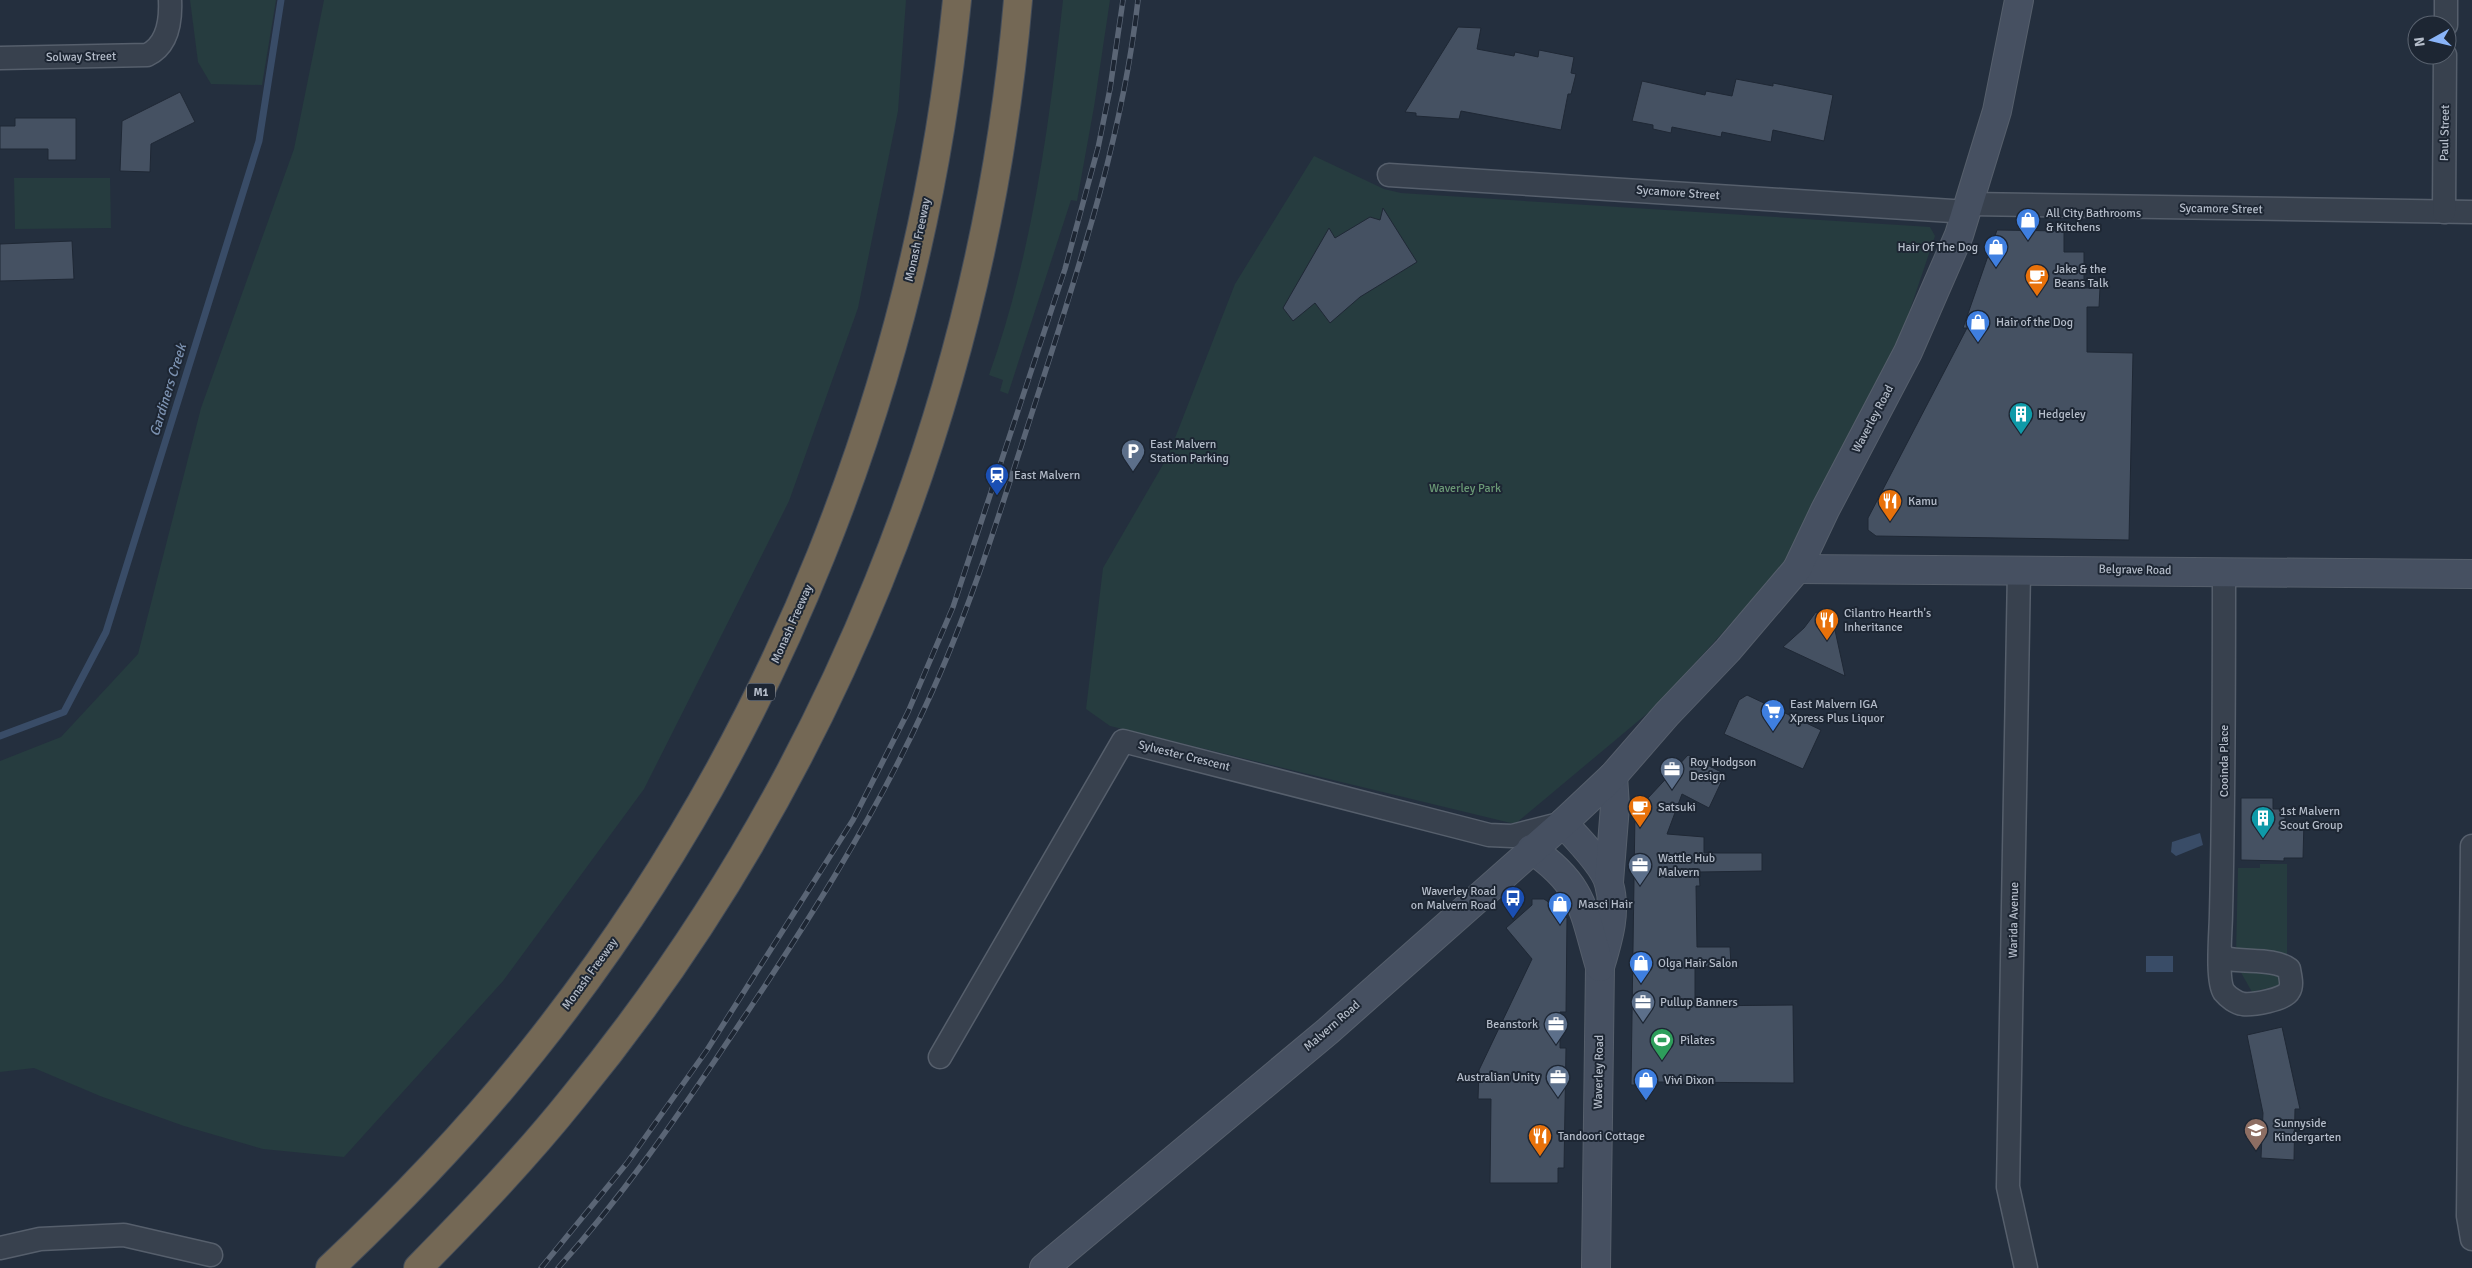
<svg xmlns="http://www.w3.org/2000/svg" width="2472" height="1268" font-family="Signika,sans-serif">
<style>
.green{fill:#263c3f}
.water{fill:#394c67}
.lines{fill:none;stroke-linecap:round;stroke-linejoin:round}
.stream{stroke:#394c67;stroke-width:7}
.building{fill:#455162;stroke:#1f2835}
.street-casing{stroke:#565f6c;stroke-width:25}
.secondary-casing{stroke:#565f6c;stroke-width:30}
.highway-casing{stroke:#434c59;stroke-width:30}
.street{stroke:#38414e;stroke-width:22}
.secondary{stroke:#465061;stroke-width:28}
.highway{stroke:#746855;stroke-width:28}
.rail-casing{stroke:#5a6575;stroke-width:5.5}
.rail{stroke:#1d2633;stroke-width:4;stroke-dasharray:11;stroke-linecap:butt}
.labels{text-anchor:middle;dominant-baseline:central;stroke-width:4;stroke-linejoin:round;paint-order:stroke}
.shield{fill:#1d2633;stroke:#878f9c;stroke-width:1}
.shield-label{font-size:11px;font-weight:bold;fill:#b4bcc9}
.street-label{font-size:12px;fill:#b4bcc9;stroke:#1d2633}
.poi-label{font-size:12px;fill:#b4bcc9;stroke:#1d2633;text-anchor:start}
.park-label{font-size:12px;fill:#6b9a76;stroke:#1d2633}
.water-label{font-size:14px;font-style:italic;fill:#7c92b1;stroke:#1d2633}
</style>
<rect width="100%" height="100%" fill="#242f3e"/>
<g class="green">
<path d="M190 0H276L262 85 211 84 198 62Z"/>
<path d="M324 0H906L898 111 858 308 789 501 644 789 503 981 344 1157 263 1149 184 1126 100 1096 34 1068 0 1072V761L61 737 138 654 201 408 294 149Z"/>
<path d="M1063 0H1110L1094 107 1077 201 1071 200 1008 394 1000 391 1003 380 989 375C1032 254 1049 127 1063 0Z"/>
<path d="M1314 156 1384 189 1401 193 1930 227 1935 236 1897 348 1785 564 1655 707 1515 824 1110 726 1086 709 1103 568 1168 456 1235 284Z"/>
<path d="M14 178H110L111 228 15 229Z"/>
<path d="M2260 864H2287V954L2236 953 2238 868H2260Z"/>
<path d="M2239 969H2279L2282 982 2277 986 2252 992Z"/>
</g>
<g class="water">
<path d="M2200 833 2203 845 2176 856 2171 852 2172 842Z"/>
<rect x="2146" y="956" width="27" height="16"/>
</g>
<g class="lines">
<path class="stream" d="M0 736 64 712 106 632 259 141 281 0"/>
</g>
<g class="building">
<path d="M1458 27 1481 28 1477 49 1514 56 1515 52 1538 57 1539 50 1574 57 1571 73 1576 74 1571 94H1568L1561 130 1461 111 1459 119 1416 116V113L1405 112Z"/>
<path d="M1736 79 1773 86V83L1833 95 1824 141 1773 130 1771 142 1722 132 1721 137 1672 127 1671 133 1653 129V125L1632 121 1642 81 1705 95 1706 91 1732 96Z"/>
<path d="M180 92 195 122 151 144 150 172 120 171 122 121Z"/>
<path d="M15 118H76V160H48V149H0V126H15Z"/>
<path d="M1383 208 1417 262 1360 297 1330 323 1315 303 1293 321 1283 308 1329 228 1335 238 1370 217 1380 220Z"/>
<path d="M1997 230 2064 231V252H2084V288H2100L2099 307H2087V352L2133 353 2129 540 1876 536 1868 530V518L1967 328H1963Z"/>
<path d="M72 241 74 279 0 281V244Z"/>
<path d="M1816 612 1833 621 1845 676 1783 647 1804 628Z"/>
<path d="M1747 695 1821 730 1803 769 1724 734 1739 700Z"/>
<path d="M1688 755 1725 774 1709 808 1682 794 1667 834 1704 837V853H1762V871L1699 872 1700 886H1696L1697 947H1730L1731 966 1695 967V1006L1793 1005 1794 1083 1658 1082V1085H1631L1635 812Z"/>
<path d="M2241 798H2273V809H2285V821H2304L2303 858H2284V861L2241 860Z"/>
<path d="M1532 899H1544L1562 911 1567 918 1566 1012H1560V1048H1566L1564 1168H1558V1183H1490L1491 1099H1478L1479 1070 1532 959 1506 928 1532 905Z"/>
<path d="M2282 1027 2300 1109H2295L2294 1160 2261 1158 2263 1113 2247 1035Z"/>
</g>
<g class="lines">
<g class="street-casing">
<g id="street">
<path d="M2446 25V0"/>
<path d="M0 58 147 55C168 45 171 21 170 0"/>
<path d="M1389 175 1968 212"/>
<path d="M1970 204 2472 212"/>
<path d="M2444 212 2445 55"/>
<path d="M2019 570 2008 1187 2026 1268"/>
<path d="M2472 846 2468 1216 2472 1239"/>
<path d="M2220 950 2224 958C2244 963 2274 958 2289 969 2290 976 2293 985 2289 991 2285 1000 2252 1005 2243 1004 2236 1003 2228 997 2224 992 2216 980 2221 929 2221 913 2224 799 2224 685 2224 571"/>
<path d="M940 1057 1123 741 1489 835 1512 836 1563 823"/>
<path d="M0 1248 40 1239 124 1235 211 1255"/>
</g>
</g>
<g class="secondary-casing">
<g id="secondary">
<path d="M1797 569 2472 574"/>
<path d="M1563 823C1575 836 1605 866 1609 884 1617 912 1608 940 1600 967L1596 1268"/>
<path d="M1531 849C1584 885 1583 910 1600 967"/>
<path d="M1609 882 1615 806 1613 776"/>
<path d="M1044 1268 1328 1031 1563 823 1613 776 1667 714 1728 650 1797 569 1825 510 1908 352 1959 235 1997 111 2019 0"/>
</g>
</g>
<g class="highway-casing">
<g id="highway">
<path d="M330 1268C402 1200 471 1128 533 1050 773 749 919 383 957 0"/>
<path d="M418 1268C472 1213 525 1158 573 1098 828 787 984 400 1018 0"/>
</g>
</g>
<use href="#street" class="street"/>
<use href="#secondary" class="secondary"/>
<use href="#highway" class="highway"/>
<g class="rail-casing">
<g id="rail">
<path d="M541 1268 627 1163 707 1050 853 820 908 712 953 607 1065 269 1098 148 1110 89 1123 0"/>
<path d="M558 1268C622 1197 675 1120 728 1041 801 933 872 823 926 705 974 602 1006 492 1041 385 1082 258 1123 133 1138 0"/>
</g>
</g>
<use href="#rail" class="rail"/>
</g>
<defs>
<g id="shop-pin" transform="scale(1.25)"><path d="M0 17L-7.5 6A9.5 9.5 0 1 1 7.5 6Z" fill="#3f7fe0" stroke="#1d2633"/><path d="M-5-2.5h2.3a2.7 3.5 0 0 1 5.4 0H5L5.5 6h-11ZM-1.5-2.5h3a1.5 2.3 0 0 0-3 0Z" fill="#fff"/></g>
<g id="cafe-pin" transform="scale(1.25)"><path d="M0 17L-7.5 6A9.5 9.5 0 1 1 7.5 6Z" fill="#e8710a" stroke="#1d2633"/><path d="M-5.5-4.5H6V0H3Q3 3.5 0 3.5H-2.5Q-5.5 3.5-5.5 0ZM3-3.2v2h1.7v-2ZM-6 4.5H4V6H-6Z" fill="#fff"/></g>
<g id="building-pin" transform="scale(1.25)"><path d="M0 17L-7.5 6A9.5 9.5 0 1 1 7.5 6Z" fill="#0f9aa8" stroke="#1d2633"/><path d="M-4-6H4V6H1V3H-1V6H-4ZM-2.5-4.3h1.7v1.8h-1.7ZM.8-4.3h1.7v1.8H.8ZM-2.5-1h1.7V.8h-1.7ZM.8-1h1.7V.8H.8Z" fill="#fff"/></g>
<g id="parking-pin" transform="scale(1.25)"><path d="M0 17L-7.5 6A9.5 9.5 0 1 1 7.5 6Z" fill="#5c6f8a" stroke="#1d2633"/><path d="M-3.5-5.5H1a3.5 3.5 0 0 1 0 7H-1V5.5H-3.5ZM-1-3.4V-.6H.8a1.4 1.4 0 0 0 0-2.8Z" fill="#fff"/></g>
<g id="station-pin" transform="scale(1.25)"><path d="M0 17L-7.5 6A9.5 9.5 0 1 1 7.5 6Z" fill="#1a4fb4" stroke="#1d2633"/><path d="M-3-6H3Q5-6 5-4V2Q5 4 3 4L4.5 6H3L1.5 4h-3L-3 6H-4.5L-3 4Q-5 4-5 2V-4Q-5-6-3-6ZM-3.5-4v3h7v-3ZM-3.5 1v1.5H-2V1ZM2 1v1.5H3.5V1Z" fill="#fff"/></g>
<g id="restaurant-pin" transform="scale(1.25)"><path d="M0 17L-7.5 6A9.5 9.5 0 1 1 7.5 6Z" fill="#e8710a" stroke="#1d2633"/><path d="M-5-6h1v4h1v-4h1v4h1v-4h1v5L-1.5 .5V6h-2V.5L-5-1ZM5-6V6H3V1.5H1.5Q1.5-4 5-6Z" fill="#fff"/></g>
<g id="supermarket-pin" transform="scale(1.25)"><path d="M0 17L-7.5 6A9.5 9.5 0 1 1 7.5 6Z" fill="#3f7fe0" stroke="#1d2633"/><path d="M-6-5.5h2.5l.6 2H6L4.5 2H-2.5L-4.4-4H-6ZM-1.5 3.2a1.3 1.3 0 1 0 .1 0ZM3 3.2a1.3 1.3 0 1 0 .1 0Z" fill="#fff"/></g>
<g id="office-pin" transform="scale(1.25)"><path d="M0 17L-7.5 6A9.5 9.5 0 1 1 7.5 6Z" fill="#5c6f8a" stroke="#1d2633"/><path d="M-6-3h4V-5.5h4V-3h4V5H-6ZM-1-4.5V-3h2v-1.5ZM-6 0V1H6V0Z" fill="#fff"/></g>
<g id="bus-pin" transform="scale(1.25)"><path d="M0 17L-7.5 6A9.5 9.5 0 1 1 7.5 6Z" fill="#1a4fb4" stroke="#1d2633"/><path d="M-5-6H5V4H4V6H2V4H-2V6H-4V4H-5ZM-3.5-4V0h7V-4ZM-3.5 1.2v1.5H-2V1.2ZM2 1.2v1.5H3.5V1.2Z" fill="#fff"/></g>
<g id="stadium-pin" transform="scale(1.25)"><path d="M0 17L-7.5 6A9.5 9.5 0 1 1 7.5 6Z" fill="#2e9e5b" stroke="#1d2633"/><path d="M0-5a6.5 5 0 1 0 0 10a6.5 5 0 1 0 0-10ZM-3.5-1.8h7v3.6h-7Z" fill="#fff"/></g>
<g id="school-pin" transform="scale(1.25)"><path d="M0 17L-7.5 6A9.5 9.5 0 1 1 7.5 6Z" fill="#8d6e63" stroke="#1d2633"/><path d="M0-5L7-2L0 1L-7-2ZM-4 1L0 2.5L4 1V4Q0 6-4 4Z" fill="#fff"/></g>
</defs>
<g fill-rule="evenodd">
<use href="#shop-pin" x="2028" y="220"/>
<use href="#shop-pin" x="1996" y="247"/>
<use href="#cafe-pin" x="2037" y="276"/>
<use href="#shop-pin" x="1978" y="322"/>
<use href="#building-pin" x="2021" y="414"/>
<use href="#parking-pin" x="1133" y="451"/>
<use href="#station-pin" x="997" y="475"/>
<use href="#restaurant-pin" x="1890" y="501"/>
<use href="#restaurant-pin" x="1827" y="620"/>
<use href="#supermarket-pin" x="1773" y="711"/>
<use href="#office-pin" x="1672" y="769"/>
<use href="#cafe-pin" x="1640" y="807"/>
<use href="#building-pin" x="2263" y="818"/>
<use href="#office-pin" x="1640" y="865"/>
<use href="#bus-pin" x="1513" y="898"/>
<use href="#shop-pin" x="1560" y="904"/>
<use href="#shop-pin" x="1641" y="963"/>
<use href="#office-pin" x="1643" y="1002"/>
<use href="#office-pin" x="1556" y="1024"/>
<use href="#stadium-pin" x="1662" y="1040"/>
<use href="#office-pin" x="1558" y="1077"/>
<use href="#shop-pin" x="1646" y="1080"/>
<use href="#school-pin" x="2256" y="1130"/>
<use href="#restaurant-pin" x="1540" y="1136"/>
</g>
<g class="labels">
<rect class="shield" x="747" y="683.5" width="28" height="17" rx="4"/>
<g class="shield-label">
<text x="761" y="692">M1</text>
</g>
<g class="street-label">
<text transform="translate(81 57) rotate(-1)">Solway Street</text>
<text transform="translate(2445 133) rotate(-89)">Paul Street</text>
<text transform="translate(1678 193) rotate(4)">Sycamore Street</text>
<text transform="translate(2221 209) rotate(1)">Sycamore Street</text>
<text transform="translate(918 240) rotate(-78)">Monash Freeway</text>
<text transform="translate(1873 419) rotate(-62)">Waverley Road</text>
<text transform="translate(2135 570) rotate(1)">Belgrave Road</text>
<text transform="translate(792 624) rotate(-66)">Monash Freeway</text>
<text transform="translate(1184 756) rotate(14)">Sylvester Crescent</text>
<text transform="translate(2224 761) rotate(-90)">Cooinda Place</text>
<text transform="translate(2014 920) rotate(-89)">Warida Avenue</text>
<text transform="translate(590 974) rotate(-54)">Monash Freeway</text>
<text transform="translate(1332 1026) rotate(-41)">Malvern Road</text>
<text transform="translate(1599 1072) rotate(-89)">Waverley Road</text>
</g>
<g class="poi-label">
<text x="2046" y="213">All City Bathrooms<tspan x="2046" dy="14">&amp; Kitchens</tspan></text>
<text x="1978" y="247" text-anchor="end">Hair Of The Dog</text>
<text x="2054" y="269">Jake &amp; the<tspan x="2054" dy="14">Beans Talk</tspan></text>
<text x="1996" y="322">Hair of the Dog</text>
<text x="2038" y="414">Hedgeley</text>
<text x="1150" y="444">East Malvern<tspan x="1150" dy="14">Station Parking</tspan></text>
<text x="1014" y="475">East Malvern</text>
<text x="1908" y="501">Kamu</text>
<text x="1844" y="613">Cilantro Hearth's<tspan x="1844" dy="14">Inheritance</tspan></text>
<text x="1790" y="704">East Malvern IGA<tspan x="1790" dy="14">Xpress Plus Liquor</tspan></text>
<text x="1690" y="762">Roy Hodgson<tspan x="1690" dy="14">Design</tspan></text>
<text x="1658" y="807">Satsuki</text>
<text x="2280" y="811">1st Malvern<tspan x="2280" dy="14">Scout Group</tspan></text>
<text x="1658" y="858">Wattle Hub<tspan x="1658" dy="14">Malvern</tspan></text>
<text x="1496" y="891" text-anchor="end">Waverley Road<tspan x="1496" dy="14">on Malvern Road</tspan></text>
<text x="1578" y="904">Masci Hair</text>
<text x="1658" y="963">Olga Hair Salon</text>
<text x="1660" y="1002">Pullup Banners</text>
<text x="1538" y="1024" text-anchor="end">Beanstork</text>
<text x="1680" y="1040">Pilates</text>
<text x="1540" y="1077" text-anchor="end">Australian Unity</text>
<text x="1664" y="1080">Vivi Dixon</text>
<text x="2274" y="1123">Sunnyside<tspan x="2274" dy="14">Kindergarten</tspan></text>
<text x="1558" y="1136">Tandoori Cottage</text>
</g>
<g class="park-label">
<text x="1465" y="488">Waverley Park</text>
</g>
<g class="water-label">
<text transform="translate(168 390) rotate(-73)">Gardiners Creek</text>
</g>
</g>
<g transform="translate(2432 40) rotate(262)"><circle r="24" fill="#1d2633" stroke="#59626f"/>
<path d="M0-4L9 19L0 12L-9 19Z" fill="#8ab4f8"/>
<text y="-8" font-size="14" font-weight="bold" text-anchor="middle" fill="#b4bcc9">N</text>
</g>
</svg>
